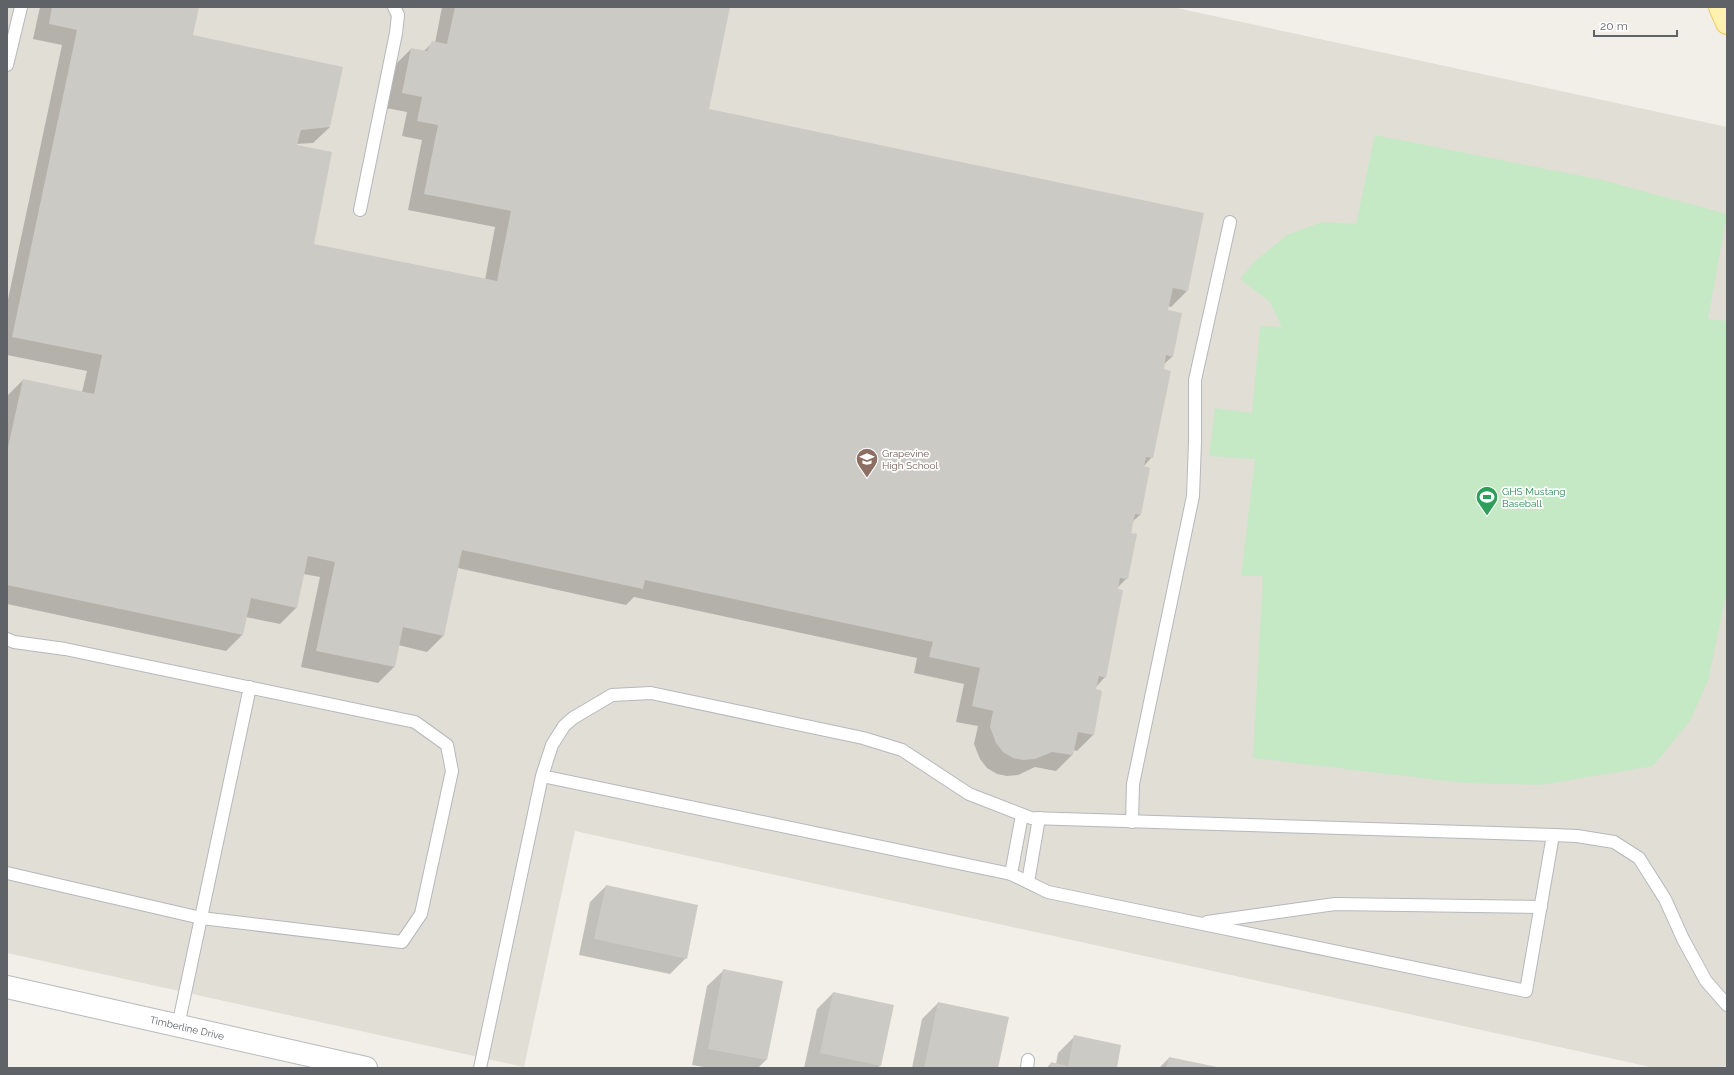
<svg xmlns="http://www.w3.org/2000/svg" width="1734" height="1075" font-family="Raleway,sans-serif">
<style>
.education{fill:#e1ded6}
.green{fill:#c5e8c5}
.shadow{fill:#0003}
.building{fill:#cccac5}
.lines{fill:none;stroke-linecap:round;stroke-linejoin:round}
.lane-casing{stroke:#b5b8bc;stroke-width:14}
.secondary-casing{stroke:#b6babf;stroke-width:24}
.primary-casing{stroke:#f2c960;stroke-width:24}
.lane{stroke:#fff;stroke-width:12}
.secondary{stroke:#fff;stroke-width:22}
.primary{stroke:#fff2af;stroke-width:22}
.labels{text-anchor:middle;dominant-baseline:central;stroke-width:3.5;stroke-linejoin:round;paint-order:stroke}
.education-label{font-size:10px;fill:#785e54;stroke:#fff;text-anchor:start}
.leisure-label{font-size:10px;fill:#27864d;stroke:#fff;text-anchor:start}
.street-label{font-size:10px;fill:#5f6368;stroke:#fff}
</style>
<rect width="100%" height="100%" fill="#f1efe8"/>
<path class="education" d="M7 7H1172L1727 127V1068H1655L575 831 524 1067 7 953Z"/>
<path class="green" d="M1375 135 1602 180 1727 214 1708 319 1727 321V591L1708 681 1690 721 1653 766 1541 785 1464 783 1253 758 1263 576H1241L1255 459 1209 456 1215 408 1252 413 1260 326 1282 327 1270 302 1240 279 1254 262 1287 235 1322 222 1356 224Z"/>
<g class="shadow">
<path d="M40 7H198L192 36 330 127 313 143 296 144 313 245 485 280 495 227 408 210 422 140 402 136 407 112 386 108 395 65 411 49 424 51 433 42 435 43 442 7H729L708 110 1187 291 1171 307 1168 306 1167 311 1173 356 1163 365 1152 457 1143 467 1140 515 1132 522 1127 578 1117 588 1105 677 1096 687 1095 690 1101 691 1093 735 1077 751 1073 750 1072 755 1056 771 1035 767 1018 775 1007 776 997 774 987 768 980 759 974 744 978 726 956 722 964 684 914 673 917 658 634 597 626 605 458 568 443 636 427 652 398 645 394 667 378 683 301 667 320 577 303 574 296 608 280 624 246 617 242 635 226 651 7 604V396L23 380 82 392 87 371 7 355V304L62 45 33 39Z"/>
<path d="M606 886 686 958 670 974 579 955 590 902Z"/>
<path d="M724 970 766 1060 758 1068H710L692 1065 707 986Z"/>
<path d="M833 993 892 1006 880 1066 877 1068H804L817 1009Z"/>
<path d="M938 1003 997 1068H912L922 1019Z"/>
<path d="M1074 1037 1116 1068H1047L1051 1063 1056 1064 1058 1053Z"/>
<path d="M1169 1058 1215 1068H1159Z"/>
</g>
<g class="building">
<path d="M52 7H199L193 35 343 67 330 127 301 130 297 145 332 152 314 244 497 281 511 211 424 194 438 125 417 121 422 97 402 93 411 48 427 51 432 41 447 44 455 7H730L709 109 1204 213 1188 291 1173 288 1168 310 1182 313 1173 357 1166 355 1164 369 1171 371 1153 458 1146 457 1144 466 1150 468 1141 515 1135 514 1131 533 1137 534 1128 579 1120 578 1118 589 1123 590 1106 678 1099 676 1096 689 1102 691 1094 735 1078 732 1073 755 1052 752 1035 759 1023 760 1013 758 1003 752 996 743 990 727 993 711 972 706 980 668 929 657 933 642 645 580 643 589 462 550 444 636 403 627 395 667 316 651 335 562 308 556 297 608 251 598 243 635 7 585V452L23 379 94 394 102 355 12 337 77 30 49 24Z"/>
<path d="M606 885 698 905 687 959 594 939Z"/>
<path d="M723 969 783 981 767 1060 708 1049Z"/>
<path d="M833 992 894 1005 881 1066 820 1053Z"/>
<path d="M938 1002 1009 1017 998 1068H924Z"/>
<path d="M1074 1035 1121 1045 1117 1068H1050L1051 1062 1068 1066Z"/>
<path d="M1169 1057 1217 1067 1216 1068H1166Z"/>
</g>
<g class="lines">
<g class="lane-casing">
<g id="lane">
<path d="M7 65 21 7"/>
<path d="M360 210 396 33 398 15 394 7"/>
<path d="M7 639 14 642 65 649 415 722 447 745 452 771 421 914 402 942 201 918 7 873"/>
<path d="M1132 822 1133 784 1193 496 1195 442V380L1230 222"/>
<path d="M1553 835 1577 836 1614 842 1639 858 1665 899 1683 939 1706 981 1727 1005"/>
<path d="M1011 874 1022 815"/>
<path d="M1028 882 1039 818"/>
<path d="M1207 922 1335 904 1541 907"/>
<path d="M178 1026 250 687"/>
<path d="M480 1068 542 776 552 745 564 726 573 718 612 695 651 693 863 738 902 750 969 794 1031 818 1553 835 1526 991 1048 892 1011 874 542 776"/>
<path d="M1027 1068 1028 1060"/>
</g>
</g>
<g class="secondary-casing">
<path id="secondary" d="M7 987 366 1068"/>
</g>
<g class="primary-casing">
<path id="primary" d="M1720 7 1727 23"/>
</g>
<use href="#lane" class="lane"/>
<use href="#secondary" class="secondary"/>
<use href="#primary" class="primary"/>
</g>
<defs>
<g id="school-pin" transform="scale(1.15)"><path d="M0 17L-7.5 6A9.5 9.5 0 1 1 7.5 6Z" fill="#8d6e63" stroke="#fff"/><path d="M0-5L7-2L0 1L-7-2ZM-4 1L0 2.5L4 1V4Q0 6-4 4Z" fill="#fff"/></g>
<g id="stadium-pin" transform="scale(1.15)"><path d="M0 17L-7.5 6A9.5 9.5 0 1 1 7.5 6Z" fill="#2e9e5b" stroke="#fff"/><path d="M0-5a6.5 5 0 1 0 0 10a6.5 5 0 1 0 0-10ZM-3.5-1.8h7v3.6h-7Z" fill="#fff"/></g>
</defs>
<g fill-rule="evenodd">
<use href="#school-pin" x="867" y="459"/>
<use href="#stadium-pin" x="1487" y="497"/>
</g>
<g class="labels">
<g class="education-label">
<text x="882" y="453">Grapevine<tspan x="882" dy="12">High School</tspan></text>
</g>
<g class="leisure-label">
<text x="1502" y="491">GHS Mustang<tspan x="1502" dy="12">Baseball</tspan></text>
</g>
<g class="street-label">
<text transform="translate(187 1028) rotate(13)">Timberline Drive</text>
</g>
</g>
<rect width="1734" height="1075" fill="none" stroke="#5f6368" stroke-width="16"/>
<path d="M1594 30v6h83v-6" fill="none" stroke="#5f6368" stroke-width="2"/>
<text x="1600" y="30" font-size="12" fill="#5f6368" stroke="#ffffff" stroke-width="3" paint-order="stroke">20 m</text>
</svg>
